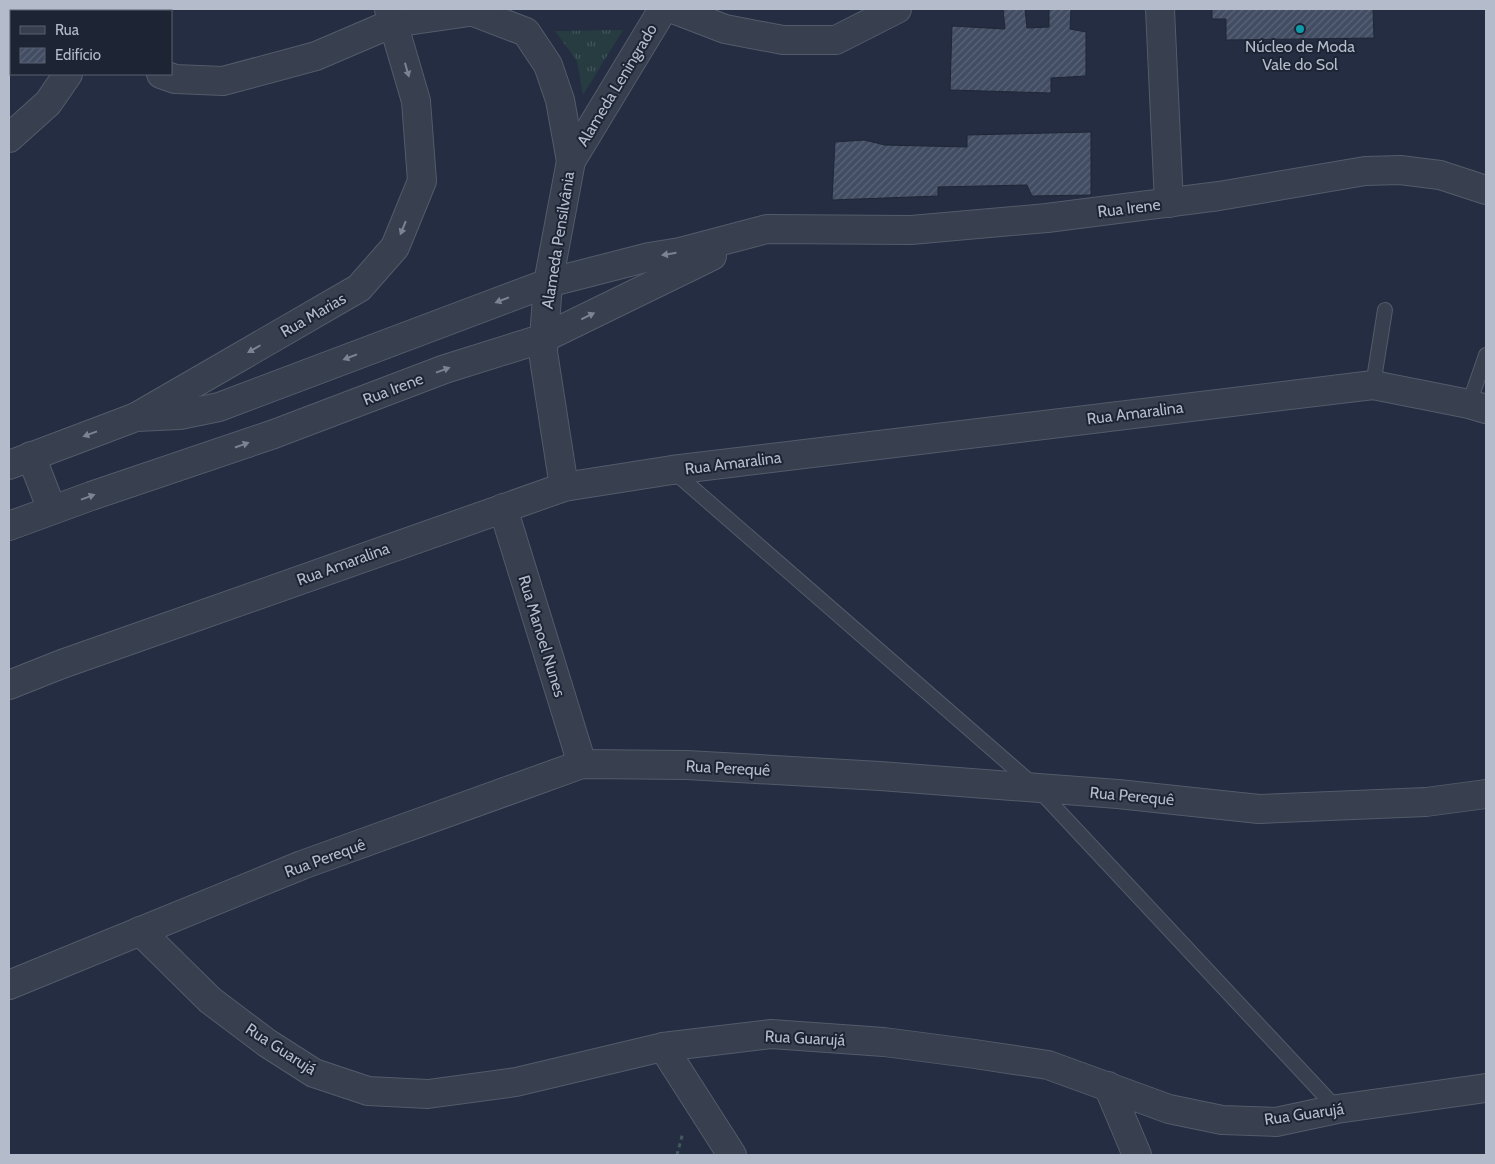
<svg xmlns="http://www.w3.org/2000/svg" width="1495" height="1164" font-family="Cabin,sans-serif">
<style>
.grass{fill:url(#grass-tufts)}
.building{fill:url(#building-hatch);stroke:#1f2737}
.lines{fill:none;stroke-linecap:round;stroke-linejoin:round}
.service-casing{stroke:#535b6b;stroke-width:16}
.minor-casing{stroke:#535b6b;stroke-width:30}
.tertiary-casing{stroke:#535b6b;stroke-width:30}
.path{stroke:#44595e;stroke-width:3;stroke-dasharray:4 4;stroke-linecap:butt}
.service{stroke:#384050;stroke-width:14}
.minor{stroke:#384050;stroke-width:28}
.tertiary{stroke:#384050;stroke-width:28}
.oneway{fill:#7c8494}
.culture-dot{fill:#0f9aa8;stroke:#1d2535;stroke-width:2}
.labels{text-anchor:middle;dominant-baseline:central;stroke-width:4;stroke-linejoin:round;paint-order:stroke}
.poi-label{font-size:16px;fill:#b4bbcb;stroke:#1d2535}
.street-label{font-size:16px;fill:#b4bbcb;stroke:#1d2535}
</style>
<defs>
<pattern id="grass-tufts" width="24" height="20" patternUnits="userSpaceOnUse" patternTransform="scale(1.25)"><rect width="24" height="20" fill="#263c41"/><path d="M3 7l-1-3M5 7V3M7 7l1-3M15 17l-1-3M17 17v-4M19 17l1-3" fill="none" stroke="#43565b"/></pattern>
<pattern id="building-hatch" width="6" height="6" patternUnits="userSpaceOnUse" patternTransform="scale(1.25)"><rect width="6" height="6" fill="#424d63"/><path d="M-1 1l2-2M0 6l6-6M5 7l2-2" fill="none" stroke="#5b6578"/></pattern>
</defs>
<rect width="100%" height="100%" fill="#242d41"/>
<path class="grass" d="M623 30 583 95 577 61 555 31Z"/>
<g class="building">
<path d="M1003 9H1025L1027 28 1049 27V9H1071L1070 29 1086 32V76L1051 78V93L950 90 952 26 1005 29Z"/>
<path d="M1212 9H1373L1374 38 1226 40V19H1212Z"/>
<path d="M1091 132V195L1032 196 1027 185 938 187V196L832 200 835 142 864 140 885 145 967 147V135Z"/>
</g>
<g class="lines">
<g class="service-casing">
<g id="service">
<path d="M1373 385 1385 310"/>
<path d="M1469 404 1486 355"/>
<path d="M672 470 1037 788 1337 1109"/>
</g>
</g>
<g class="minor-casing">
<g id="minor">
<path d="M87 9V11"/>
<path d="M471 9V11L526 32 548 65 560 100 571 161"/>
<path d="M673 9 725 29 783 40H836L897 9"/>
<path d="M1160 9 1169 203"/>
<path d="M161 74 175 79 223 81 316 56 393 23 490 9"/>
<path d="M9 138 48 103 68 74"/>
<path d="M548 283 649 257 680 252 767 229 911 230 1047 218 1219 196 1365 171 1400 170 1440 175 1486 190"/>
<path d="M136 417 359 288 395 247 422 181 416 101 389 9"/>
<path d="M564 487 545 365 543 351 544 338 712 256"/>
<path d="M503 508 582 764"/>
<path d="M9 685 62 664 564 487 672 470 1373 385 1469 404 1486 409"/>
<path d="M140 931 210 1000 267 1043 314 1073 368 1091 428 1094 516 1082 663 1047 771 1034 884 1042 968 1053 1048 1065 1169 1109 1222 1120 1276 1122 1337 1109 1486 1088"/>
<path d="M9 985 302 865 582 764 687 765 880 776 1118 794 1259 809 1426 802 1486 794"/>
<path d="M663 1047 732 1155"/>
<path d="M1108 1086 1137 1155"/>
</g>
</g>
<g class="tertiary-casing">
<g id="tertiary">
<path d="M31 456 52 510"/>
<path d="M9 465 136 417 180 415 219 407 548 283"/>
<path d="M9 526 91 496 274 434 445 369 544 338 548 283 571 161 663 9"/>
</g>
</g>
<path class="path" d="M677 1155 683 1132"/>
<use href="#service" class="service"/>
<use href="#minor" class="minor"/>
<use href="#tertiary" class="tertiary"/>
</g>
<defs><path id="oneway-solid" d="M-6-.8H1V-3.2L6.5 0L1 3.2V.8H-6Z" transform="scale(1.25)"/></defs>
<g class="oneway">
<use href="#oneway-solid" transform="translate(407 70) rotate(74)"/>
<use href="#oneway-solid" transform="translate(403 228) rotate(112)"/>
<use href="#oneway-solid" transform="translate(669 254) rotate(171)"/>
<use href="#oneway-solid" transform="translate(502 300) rotate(159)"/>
<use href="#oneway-solid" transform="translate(588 316) rotate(-26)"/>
<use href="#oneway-solid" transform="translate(254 349) rotate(150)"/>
<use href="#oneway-solid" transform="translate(350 357) rotate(159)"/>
<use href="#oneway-solid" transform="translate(443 370) rotate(-20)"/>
<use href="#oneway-solid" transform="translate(90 434) rotate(160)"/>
<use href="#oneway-solid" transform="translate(242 445) rotate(-19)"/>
<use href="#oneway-solid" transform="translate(88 497) rotate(-20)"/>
</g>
<circle class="culture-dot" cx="1300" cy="29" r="5"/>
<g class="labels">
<g class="poi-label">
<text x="1300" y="46">Núcleo de Moda<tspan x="1300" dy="18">Vale do Sol</tspan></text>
</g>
<g class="street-label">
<text transform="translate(617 85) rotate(-59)">Alameda Leningrado</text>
<text transform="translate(1129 208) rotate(-7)">Rua Irene</text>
<text transform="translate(558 240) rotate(-81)">Alameda Pensilvânia</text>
<text transform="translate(313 315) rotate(-30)">Rua Marias</text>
<text transform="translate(393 389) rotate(-21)">Rua Irene</text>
<text transform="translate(1135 413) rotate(-7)">Rua Amaralina</text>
<text transform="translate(733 463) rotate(-7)">Rua Amaralina</text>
<text transform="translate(343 564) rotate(-20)">Rua Amaralina</text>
<text transform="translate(542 636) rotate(73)">Rua Manoel Nunes</text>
<text transform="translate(728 768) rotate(3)">Rua Perequê</text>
<text transform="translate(1132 796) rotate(5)">Rua Perequê</text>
<text transform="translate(325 858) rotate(-20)">Rua Perequê</text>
<text transform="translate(805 1038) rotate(3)">Rua Guarujá</text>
<text transform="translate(281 1049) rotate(33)">Rua Guarujá</text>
<text transform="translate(1304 1114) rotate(-8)">Rua Guarujá</text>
</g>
</g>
<rect width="1495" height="1164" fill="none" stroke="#b4bbcb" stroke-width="20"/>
<rect x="10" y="10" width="162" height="65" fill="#1d2535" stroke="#596171"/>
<rect x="20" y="26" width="25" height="8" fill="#384050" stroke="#596171"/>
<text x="55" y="35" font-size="15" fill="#b4bbcb">Rua</text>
<rect x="20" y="48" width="25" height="15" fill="url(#building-hatch)" stroke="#596171"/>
<text x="55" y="60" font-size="15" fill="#b4bbcb">Edifício</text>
</svg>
